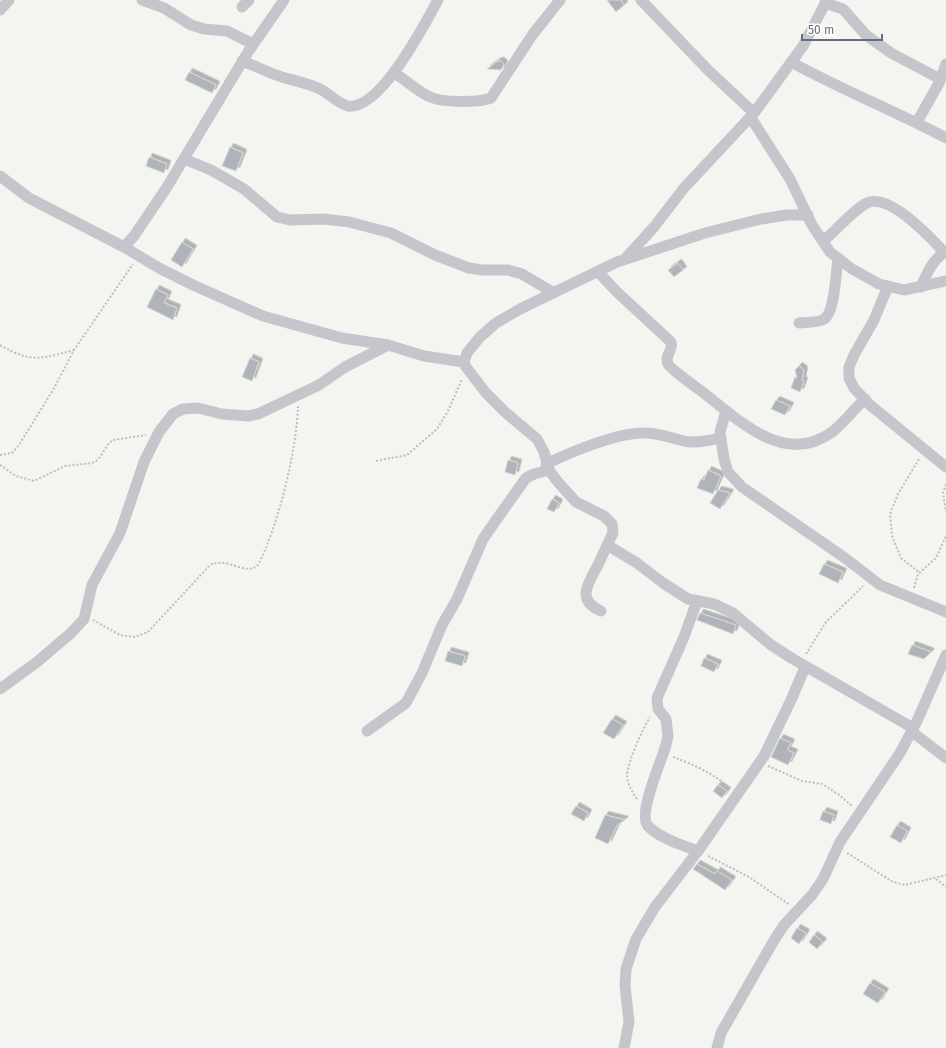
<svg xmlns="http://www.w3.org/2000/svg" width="946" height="1048" font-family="'Fira Sans',sans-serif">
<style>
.building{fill:#afb3ba;stroke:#d5d6d4;filter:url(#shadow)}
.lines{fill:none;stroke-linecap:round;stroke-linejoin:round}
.path{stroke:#bcbdc0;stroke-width:2;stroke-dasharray:2 2;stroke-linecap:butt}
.street{stroke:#c5c6cb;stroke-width:11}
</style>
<defs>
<filter id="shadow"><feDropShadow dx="3.5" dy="-3.5" stdDeviation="0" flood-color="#0004"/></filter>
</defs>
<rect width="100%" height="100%" fill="#f4f5f1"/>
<g class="building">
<path d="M607 0H621L624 5 616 12Z"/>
<path d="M498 61H501L504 64 501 70 487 69Z"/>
<path d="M189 72 216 85 212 93 185 80Z"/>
<path d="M230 147 243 153 236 171 222 166Z"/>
<path d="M149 157 167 164 164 173 146 166Z"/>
<path d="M182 242 193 249 182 267 171 260Z"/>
<path d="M678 263 683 270 674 277 668 270Z"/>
<path d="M156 289 168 295 164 303 177 308 173 320 147 307Z"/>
<path d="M250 358 259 362 252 381 242 377Z"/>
<path d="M799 366 804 370 802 380 804 381 800 392 791 388 795 377 797 378 795 370Z"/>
<path d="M776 400 790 406 785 415 771 409Z"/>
<path d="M508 460 518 463 515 475 505 472Z"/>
<path d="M708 470 721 476 713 494 697 488 701 479 704 480Z"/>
<path d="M718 490 730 493 720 509 710 503Z"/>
<path d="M552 499 559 503 554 512 547 509Z"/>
<path d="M824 564 843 572 838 583 819 574Z"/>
<path d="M700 613 736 625 733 634 697 620Z"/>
<path d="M912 645 931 652 924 659 908 654Z"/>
<path d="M448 651 465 656 462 666 445 661Z"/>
<path d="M704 658 718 664 714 672 701 666Z"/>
<path d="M612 719 623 725 614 739 603 733Z"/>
<path d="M780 738 791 743 787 750 794 753 788 765 771 757Z"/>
<path d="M718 785 727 791 722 798 713 791Z"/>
<path d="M576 806 588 813 584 821 571 814Z"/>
<path d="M823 811 834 815 831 824 820 820Z"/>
<path d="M605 815 625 820 617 825 608 844 595 838Z"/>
<path d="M897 825 907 831 901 843 890 837Z"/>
<path d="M697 864 715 874 717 871 732 880 725 890 693 869Z"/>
<path d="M797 928 806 933 799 944 791 938Z"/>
<path d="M814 935 823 942 817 949 809 942Z"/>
<path d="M870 983 885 992 878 1003 863 994Z"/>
</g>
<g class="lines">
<g class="path">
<path d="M0 345C30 363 42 359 74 350"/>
<path d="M0 455 12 453 19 445 53 390 74 350 133 264"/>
<path d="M919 459 898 494 890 514 892 536 901 558 920 573"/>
<path d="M376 461 407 455 437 429 448 411 462 379"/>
<path d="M0 465 16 476 34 481 65 466 92 463 98 460 109 443 113 440 146 435"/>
<path d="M946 484 943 493 946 512"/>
<path d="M914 588 918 574 936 558 946 536"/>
<path d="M93 620 120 635 135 637 148 632 210 565C227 556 246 577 258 565 278 527 297 449 298 406"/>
<path d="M806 654 826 622 863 586"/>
<path d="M673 757C693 764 714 774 730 788"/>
<path d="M768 766 802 781 822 784 838 794 853 807"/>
<path d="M637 799C632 792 628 785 627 776 627 763 643 728 650 717"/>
<path d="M847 853 893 882 905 885 946 875"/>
<path d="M708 856 749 877 790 905"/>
<path d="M936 879 946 887"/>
</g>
<g class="street">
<path d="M142 0 164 8 191 25 204 29 227 31 253 44"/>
<path d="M641 0 708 70 754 113"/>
<path d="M825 3 843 9 866 35 891 53 940 79"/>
<path d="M242 7 249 0"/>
<path d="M0 10 9 0"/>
<path d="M242 61C256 66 269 73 282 77 295 81 307 83 320 89 329 93 338 104 348 106 380 111 425 24 438 0"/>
<path d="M791 62C842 90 895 111 946 138"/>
<path d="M394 73C406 80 416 90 428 96 441 103 477 103 491 98L533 34 560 0"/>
<path d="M751 118 790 179 812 225 830 252 852 269 879 284 904 290 946 281"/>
<path d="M917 122 939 83 946 64"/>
<path d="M184 159 211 170 244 189 277 217 290 220 324 219 349 222 391 233 435 255 469 268 482 270H508L522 274 554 293"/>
<path d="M0 176 29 198 124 247 159 268 193 285 263 316 342 338 388 345 424 356 464 362"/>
<path d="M823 241C837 230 849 214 865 204 887 190 930 237 944 252"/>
<path d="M124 247 134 236 167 187 248 52 284 0"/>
<path d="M625 259 654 227 684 188 754 113 803 46 827 0"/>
<path d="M598 272 618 293 671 342C674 350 664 355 668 364 671 370 702 391 709 397 744 425 787 465 832 432 844 423 854 409 865 399"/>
<path d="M888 286 874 320 854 355 849 367V378L854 388 870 405 946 467"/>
<path d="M921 287C927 273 933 259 946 251"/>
<path d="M799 323C807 322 818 323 824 319 835 313 836 271 838 258"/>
<path d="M726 411 720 432 724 459 728 472 742 487 845 558 880 585 946 612"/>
<path d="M546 464C571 452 618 432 645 433 659 433 671 438 684 441 695 444 710 440 721 438"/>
<path d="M607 545 637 563 663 583 688 599 714 604 733 613 771 645 793 659 913 728"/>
<path d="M697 601 684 637 657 698 658 709 666 719 668 736 666 745C662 760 637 814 648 826 661 839 682 845 698 851"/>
<path d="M601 611C575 600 589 582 598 565 602 556 606 548 610 539L613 533 612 524 604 516 576 502 557 481 549 470 544 452 537 439 505 412 486 393 466 367 464 362 467 353 480 337 496 323 520 309 617 262 705 233 761 219 787 215H808"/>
<path d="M0 689 37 662 71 633 84 619 92 585 120 533 144 462 159 432 173 414 183 409 198 408 222 414 248 416 258 414 319 385 345 367 388 345"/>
<path d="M367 731 406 703 422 673 442 625 457 599 483 539 499 516 526 478 534 474 549 470"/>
<path d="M911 731 946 758"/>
<path d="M624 1048 629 1022 625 986 626 969 636 939 655 907 698 851 764 756 792 698 805 667"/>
<path d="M717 1048 721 1033 773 942 784 925 812 895 823 879 840 842 900 753 917 721 946 655"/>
</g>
</g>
<path d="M802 34v6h80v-6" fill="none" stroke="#646c82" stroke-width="2"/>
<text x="808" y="34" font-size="12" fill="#646c82" stroke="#ffffff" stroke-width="3" paint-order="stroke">50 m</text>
</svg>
